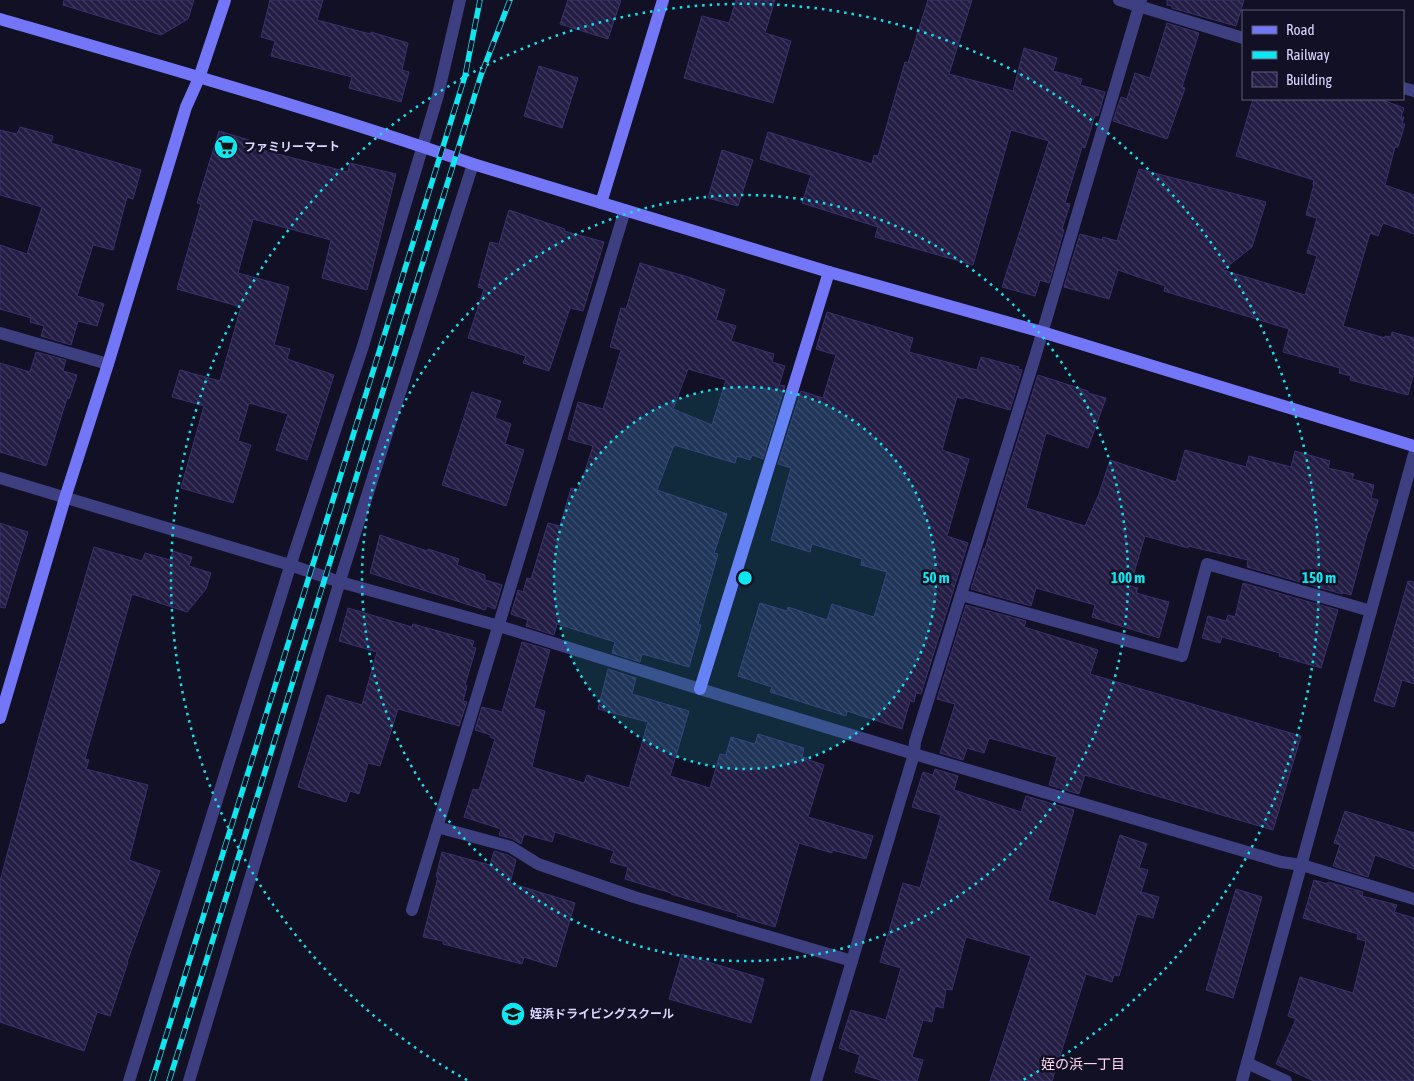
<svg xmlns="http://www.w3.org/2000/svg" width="1414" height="1081" font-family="'Asap Condensed','Noto Sans JP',sans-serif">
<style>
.building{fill:url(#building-back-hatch);stroke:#39306e;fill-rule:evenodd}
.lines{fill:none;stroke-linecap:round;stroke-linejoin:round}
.street{stroke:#3e3f80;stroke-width:12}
.secondary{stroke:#7276f7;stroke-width:12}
.rail-casing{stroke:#0ee6f0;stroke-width:5.5}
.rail{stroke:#121024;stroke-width:4;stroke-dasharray:11;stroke-linecap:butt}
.ring{fill:none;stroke:#0ee6f0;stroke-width:2.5;stroke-dasharray:2.5 5}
.labels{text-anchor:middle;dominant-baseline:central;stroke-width:5;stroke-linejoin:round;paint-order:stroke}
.poi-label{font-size:12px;font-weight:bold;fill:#d7d5fd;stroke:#121024;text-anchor:start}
.neighbourhood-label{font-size:14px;fill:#fdd7f1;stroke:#121024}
.centre{fill:#0ee6f0;stroke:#121024;stroke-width:2.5}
.ring-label{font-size:15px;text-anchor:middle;font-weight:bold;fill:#0ee6f0;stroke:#121024;stroke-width:5;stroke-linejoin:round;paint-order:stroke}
</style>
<defs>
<pattern id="building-back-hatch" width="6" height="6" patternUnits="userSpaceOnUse" patternTransform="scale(1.25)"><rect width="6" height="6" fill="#231d44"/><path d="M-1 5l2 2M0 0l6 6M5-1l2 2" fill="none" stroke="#423d60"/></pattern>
</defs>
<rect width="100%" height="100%" fill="#121024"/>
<g class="building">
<path d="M64 0H194L188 19 161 35 63 5Z"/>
<path d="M270 0H323L317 20 370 34 371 32 408 43 402 70 409 72 401 102 349 88 352 77 271 56 275 41 261 37Z"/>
<path d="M568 0H621L608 39 560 24Z"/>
<path d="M736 0H775L765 33 791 41 773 103 684 78 702 16 729 23Z"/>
<path d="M928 0H972L949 74 1013 91 1024 48 1057 58 1053 71 1082 79 1080 85 1105 92 1098 116 1095 115 1085 148 1082 147 1065 203 1070 204 1062 229 1064 230 1049 283 1040 280 1035 296 1002 287 1049 141 1011 130 973 265 875 237 878 227 802 203 811 175 760 159 768 132 872 164 874 155 878 156 905 62 908 63Z"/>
<path d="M1167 0H1244L1236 26 1172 8V6L1167 5Z"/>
<path d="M1167 23 1199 33 1182 87 1185 88 1167 139 1113 121 1121 97 1127 99 1135 73 1150 78Z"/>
<path d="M539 66 578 78 562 128 524 116Z"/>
<path d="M1253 99H1380L1404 108 1401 117H1404L1402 124H1405L1398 147H1395L1385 185 1414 195V234L1383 223 1378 236 1370 233 1343 326 1385 338V336L1391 337 1392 332 1414 338V372L1408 395 1350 380 1351 376 1339 373 1340 368 1283 352 1289 329 1164 291 1165 286 1118 270 1109 299 1064 287 1080 234 1102 240 1103 237 1117 241 1139 169 1266 202 1252 247 1223 270 1305 295 1317 256 1307 253 1317 218 1306 215 1314 184H1313L1314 180 1236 156Z"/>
<path d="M20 127 53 136 51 143 141 170 133 199 127 197 113 250 93 245 77 296 104 304 97 326 78 321 71 345 41 336 44 326 30 322 31 318 0 309V245L27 254 42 207 0 195V130L17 134Z"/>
<path d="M219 131 252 141 250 147 348 172 350 163 396 174 367 290 322 278 331 240 253 219 238 273 289 287 274 345 290 349 287 359 334 375 307 460 276 450 288 414 249 403 238 441 251 445 233 503 181 488 204 406 172 397 180 370 220 381 241 307 177 289 201 204 197 203Z"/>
<path d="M722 150 753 160 738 206 708 198Z"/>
<path d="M509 210 565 229 564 231 604 242 583 311 570 308 549 371 523 363 526 356 468 338 484 289 478 287 490 242 499 244Z"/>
<path d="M640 263 688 277 725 290 716 320 736 326 731 341 774 354 772 362 785 366 779 385 785 386 763 459 752 455 750 460 737 456 735 463 674 445 657 490 727 514 714 553 718 554 698 624 701 625 689 667 642 654 640 662 612 653 615 642 557 624 554 635 526 626 528 620 511 614 518 590 523 592 527 578 531 579 548 523 560 526 571 488 579 490 593 446 568 439 578 402 603 409 621 350 610 347 621 308 626 309ZM688 369 726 380 712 425 673 409Z"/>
<path d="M827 312 913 338 909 352 977 370 981 357 1019 367 1018 369 1022 370 1010 410 964 397 963 399 957 397 942 450 969 459 947 536 968 543 921 694 916 693 914 702 910 701 902 729 847 711 846 716 770 692 772 687 738 676 760 603 787 611 788 607 827 620 832 604 874 617 887 572 861 565 862 559 812 544 810 552 771 540 791 468 778 464 801 391 823 398 836 355 816 349Z"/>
<path d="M36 352 66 360 63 371 77 375 69 399 67 398 46 466 0 452V363L30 372Z"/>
<path d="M1038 375 1088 391V393L1106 398 1088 448 1046 433 1026 508 1085 526 1099 494 1110 460 1176 482 1185 450 1246 467 1249 456 1291 467 1295 451 1330 461 1328 468 1354 474 1352 479 1374 485 1371 498 1378 500 1369 531H1368L1351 595 1343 593 1342 594 1247 567 1248 560 1188 546V548L1145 536 1130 586 1138 588 1136 593 1169 602 1159 638 1092 617 1095 605 1036 588 1031 606 971 589 984 548 985 549 1002 490Z"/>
<path d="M472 392 501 401 495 418 511 424 505 444 524 450 506 506 442 485Z"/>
<path d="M0 523 28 532 5 608 0 607Z"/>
<path d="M380 535 427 551 428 549 459 559 457 565 485 575V580L502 585 495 609 487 606 485 610 370 573Z"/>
<path d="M94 547 142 561 145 553 170 560 173 551 192 557 189 566 211 573 206 589 187 612 132 594 85 759 89 760 86 769 148 785 129 860 160 871 127 962H128L110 1016 97 1012 84 1051 0 1022V881L39 736Z"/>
<path d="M1408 581 1414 582V684L1402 680 1394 707 1374 701Z"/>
<path d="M1243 583 1338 610 1321 668 1279 656 1280 653 1222 637 1220 643 1202 638 1208 616 1226 621 1228 615 1235 617Z"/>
<path d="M966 605 1026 621 1024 627 1098 650 1090 674 1301 736 1273 830 1085 775 1079 794 1049 785 1057 757 989 738 984 753 967 748 963 760 940 753 955 704 937 699Z"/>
<path d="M348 608 412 627 413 624 474 641 472 647 476 648 465 685 467 686 463 701 467 702 459 726 398 709 380 766 368 763 359 794 350 791 346 802 298 787 327 695 362 705 377 652 339 641Z"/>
<path d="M522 642 550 650 534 708 545 711 532 767 584 783 587 775 629 788 648 722 598 709 608 669 636 678 632 694 689 711 670 776 710 788 720 754 726 755 731 737 755 744 758 734 804 748 802 757 807 758 806 759 824 765 808 817 873 836 866 859 832 850V853L799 843 775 927 737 916 738 914 671 894V893L625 879 628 867 610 862 614 851 555 832 552 842 524 834 521 844 513 839 499 835 501 829 464 817 473 789 479 790 495 739 490 737 491 735 475 730 482 707 502 712Z"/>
<path d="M935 769 958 776 954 790 1021 812 1026 796 1074 810 1048 900 1096 916 1120 835 1147 844 1139 868 1148 870 1141 892 1159 897 1153 918 1137 914 1119 976 1114 975 1112 982 1086 974 1052 1081H990L1031 956 966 937 952 990 946 989 943 1008 935 1006 932 1022 923 1020 912 1057 923 1060 917 1081H883L855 1072 860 1055 839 1048 851 1010 886 1020 901 968 880 962 903 883 920 888 941 815 912 807 923 772 933 775Z"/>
<path d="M1345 811 1414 833V869L1375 855 1368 877 1333 866 1340 845 1334 843Z"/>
<path d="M494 851 508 855 516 860 510 883 575 903 556 967 524 957 522 964 443 944V941L423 937 438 877H436L442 852 490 865Z"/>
<path d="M1314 880 1328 884V882L1363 892 1362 896 1397 905 1394 912 1414 918V1081H1314L1276 1064 1296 1019 1288 1016 1300 977 1353 993 1366 941 1357 939 1358 934 1303 918Z"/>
<path d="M1236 889 1262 897 1233 998 1206 990Z"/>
<path d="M682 954 764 979 751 1023 669 999Z"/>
</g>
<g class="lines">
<g class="street">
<path d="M1119 0 1243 38"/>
<path d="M1403 88 1414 91"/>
<path d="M0 333 108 364"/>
<path d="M0 478 290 565 340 582 499 626 700 689 914 754 1281 862 1302 865 1414 899"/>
<path d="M961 595 1182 656 1207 564 1371 611"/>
<path d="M437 827 511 847 538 864 634 897 852 961"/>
<path d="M412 910 625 210"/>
<path d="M1247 1063 1286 1081"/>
<path d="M129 1081 294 554 363 346 438 95 460 0"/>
<path d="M189 1081 343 571 473 164"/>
<path d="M816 1081 914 754 915 742 1035 357 1141 0"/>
<path d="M1242 1081 1414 454"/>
</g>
<g class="secondary">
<path d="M0 19C158 65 317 110 473 164L829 272 1042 332 1414 446"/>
<path d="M601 203 663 0"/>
<path d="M700 689 829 272"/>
<path d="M0 718 65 498 108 364 186 107 199 78 225 0"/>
</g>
<g class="rail-casing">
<g id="rail">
<path d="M152 1081 465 76 480 0"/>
<path d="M169 1081 481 75 510 0"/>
</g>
</g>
<use href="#rail" class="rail"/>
</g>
<circle cx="745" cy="578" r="191" fill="#0ee6f0" fill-opacity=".12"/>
<g class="ring">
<circle cx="745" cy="578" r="191"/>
<circle cx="745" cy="578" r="383"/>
<path d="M467 1080A574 574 0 1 1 1023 1080"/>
</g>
<defs>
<g id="supermarket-disc" transform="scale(1.25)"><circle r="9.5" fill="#0ee6f0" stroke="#121024"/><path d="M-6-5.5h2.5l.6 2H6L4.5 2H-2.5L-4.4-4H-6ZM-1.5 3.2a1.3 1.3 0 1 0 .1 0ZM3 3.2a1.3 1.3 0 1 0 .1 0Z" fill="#111"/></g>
<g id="school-disc" transform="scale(1.25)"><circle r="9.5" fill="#0ee6f0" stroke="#121024"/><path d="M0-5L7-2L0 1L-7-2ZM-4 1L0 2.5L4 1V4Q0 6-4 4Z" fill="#111"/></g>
</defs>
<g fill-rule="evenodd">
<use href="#supermarket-disc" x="226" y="147"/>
<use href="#school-disc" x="513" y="1014"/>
</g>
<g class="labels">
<g class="poi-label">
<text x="244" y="147">ファミリーマート</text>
<text x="530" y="1014">姪浜ドライビングスクール</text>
</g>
<g class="neighbourhood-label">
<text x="1083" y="1064">姪の浜一丁目</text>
</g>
</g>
<circle cx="745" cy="578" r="8" class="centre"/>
<g class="ring-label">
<text x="936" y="583">50 m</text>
<text x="1128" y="583">100 m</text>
<text x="1319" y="583">150 m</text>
</g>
<rect x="1242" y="10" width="162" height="90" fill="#121024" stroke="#615f7b"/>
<rect x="1252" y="26" width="25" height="8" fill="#7276f7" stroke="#615f7b"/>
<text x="1286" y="35" font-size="15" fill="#d7d5fd">Road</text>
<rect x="1252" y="51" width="25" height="8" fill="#0ee6f0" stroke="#615f7b"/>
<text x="1286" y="60" font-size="15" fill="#d7d5fd">Railway</text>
<rect x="1252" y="72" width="25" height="15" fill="url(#building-back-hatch)" stroke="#615f7b"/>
<text x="1286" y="85" font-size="15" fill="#d7d5fd">Building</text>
</svg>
